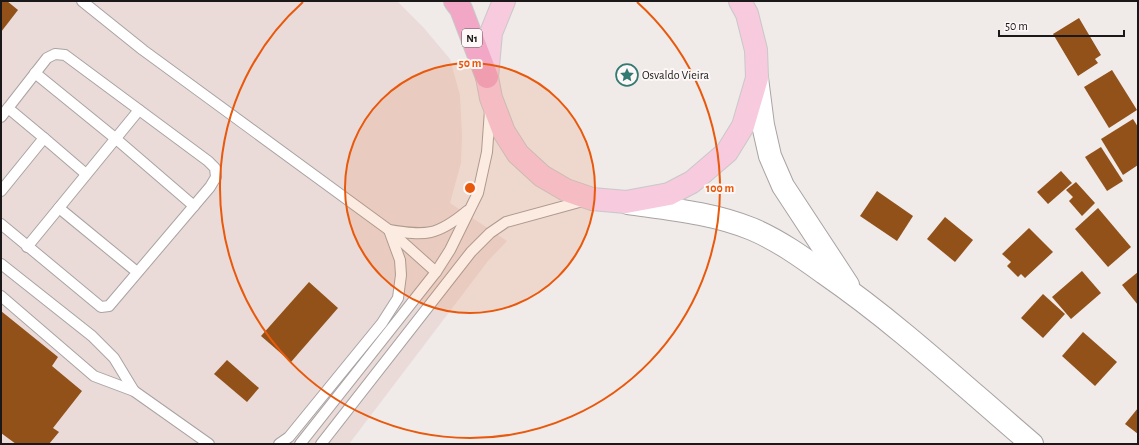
<svg xmlns="http://www.w3.org/2000/svg" width="1139" height="445" font-family="'Alegreya Sans',sans-serif">
<style>
.built{fill:#eadbd9}
.building{fill:#915118}
.lines{fill:none;stroke-linecap:round;stroke-linejoin:round}
.lane-casing{stroke:#a9a3a3;stroke-width:12}
.secondary-casing{stroke:#a9a3a3;stroke-width:24}
.primary-casing{stroke:#c8c8c8;stroke-width:24}
.highway-casing{stroke:#c8c8c8;stroke-width:24}
.lane{stroke:#fff;stroke-width:10}
.secondary{stroke:#fff;stroke-width:22}
.primary{stroke:#f7cadd;stroke-width:22}
.highway{stroke:#f2a7c7;stroke-width:22}
.ring{fill:none;stroke:#e8590c;stroke-width:2}
.labels{text-anchor:middle;dominant-baseline:central;stroke-width:4;stroke-linejoin:round;paint-order:stroke}
.shield{fill:#fef7f7;stroke:#5e5b5b;stroke-width:1}
.shield-label{font-size:11px;font-weight:bold;fill:#1a1818}
.poi-label{font-size:12px;fill:#1a1818;stroke:#fef7f7;text-anchor:start}
.centre{fill:#e8590c;stroke:#fef7f7;stroke-width:2}
.ring-label{font-size:12px;text-anchor:middle;font-weight:bold;fill:#e8590c;stroke:#fef7f7;stroke-width:4;stroke-linejoin:round;paint-order:stroke}
</style>
<rect width="100%" height="100%" fill="#f0eae9"/>
<path class="built" d="M1 1H397L423 27 450 59 460 95 462 136 461 163 450 203 507 241 488 261 349 444H1Z"/>
<g class="building">
<path d="M1 1H7L18 10 1 32Z"/>
<path d="M1079 18 1101 55 1095 59 1098 63 1078 76 1053 34Z"/>
<path d="M1112 70 1137 110 1109 128 1084 87Z"/>
<path d="M1133 119 1138 127V165L1123 175 1101 139Z"/>
<path d="M1101 147 1123 181 1107 191 1085 157Z"/>
<path d="M1061 171 1072 183 1048 204 1037 192Z"/>
<path d="M1076 182 1095 203 1082 216 1069 201 1073 197 1066 190Z"/>
<path d="M877 191 913 216 897 241 860 216Z"/>
<path d="M1098 208 1131 247 1108 267 1075 229Z"/>
<path d="M945 217 973 240 955 262 927 239Z"/>
<path d="M1029 228 1053 252 1025 278 1021 274 1018 277 1007 266 1011 262 1002 254Z"/>
<path d="M1082 271 1101 293 1071 319 1052 297Z"/>
<path d="M1138 272V305L1122 285Z"/>
<path d="M309 282 338 308 291 362 261 336Z"/>
<path d="M1043 294 1065 314 1043 338 1021 318Z"/>
<path d="M1 311 58 357 52 366 82 391 53 428 59 432 49 444H16L1 433Z"/>
<path d="M1083 332 1117 362 1095 386 1062 356Z"/>
<path d="M227 360 259 388 247 402 214 374Z"/>
<path d="M1138 408V434L1125 424Z"/>
</g>
<g class="lines">
<g class="lane-casing">
<g id="lane">
<path d="M82 1 143 50 389 230 436 272"/>
<path d="M35 73 115 138 194 206"/>
<path d="M1 117 47 58 55 54 65 55 208 161 215 168 216 177 210 187 109 306 101 307 1 224"/>
<path d="M44 138 86 174"/>
<path d="M1 191 44 138 8 108"/>
<path d="M59 208 137 272"/>
<path d="M27 247 139 110"/>
<path d="M1 264 92 336 114 358 134 391"/>
<path d="M1 296 94 376 134 391 209 444"/>
<path d="M279 444 289 437 382 323 398 298 401 275 400 260 389 230C426 236 437 236 467 211"/>
<path d="M300 444 436 272 450 250 478 193 487 152 490 110"/>
<path d="M321 444 471 252 490 233 506 222 583 201"/>
</g>
</g>
<g class="secondary-casing">
<g id="secondary">
<path d="M757 78 763 125 770 156 783 186 848 285"/>
<path d="M628 203C670 209 713 213 752 229 778 240 802 257 824 273 898 324 964 386 1032 444"/>
</g>
</g>
<g class="primary-casing">
<path id="primary" d="M504 1 491 33 487 77 491 98 504 132 518 154 542 176 566 190 592 199 626 202 669 194 692 182 727 152 743 126 757 78 756 50 747 14 740 1"/>
</g>
<g class="highway-casing">
<path id="highway" d="M455 1 461 9 487 77"/>
</g>
<use href="#lane" class="lane"/>
<use href="#secondary" class="secondary"/>
<use href="#primary" class="primary"/>
<use href="#highway" class="highway"/>
</g>
<circle cx="470" cy="188" r="125" fill="#e8590c" fill-opacity=".12"/>
<g class="ring">
<circle cx="470" cy="188" r="125"/>
<path d="M637 2A250 250 0 1 1 303 2"/>
</g>
<defs>
<g id="sight-ring" transform="scale(1.15)"><circle r="9.5" fill="#fef7f7" stroke="#337a72" stroke-width="1.5"/><path d="M0-6L1.8-2.2L6-1.7L2.9 1.2L3.7 5.4L0 3.3L-3.7 5.4L-2.9 1.2L-6-1.7L-1.8-2.2Z" fill="#337a72"/></g>
</defs>
<g fill-rule="evenodd">
<use href="#sight-ring" x="627" y="75"/>
</g>
<g class="labels">
<rect class="shield" x="462" y="29" width="20" height="18" rx="3"/>
<g class="shield-label">
<text x="472" y="38">N1</text>
</g>
<g class="poi-label">
<text x="642" y="75">Osvaldo Vieira</text>
</g>
</g>
<circle cx="470" cy="188" r="6" class="centre"/>
<g class="ring-label">
<text x="470" y="67">50 m</text>
<text x="720" y="192">100 m</text>
</g>
<rect width="1139" height="445" fill="none" stroke="#1a1818" stroke-width="4"/>
<path d="M999 30v6h125v-6" fill="none" stroke="#1a1818" stroke-width="2"/>
<text x="1005" y="30" font-size="12" fill="#1a1818" stroke="#fef7f7" stroke-width="3" paint-order="stroke">50 m</text>
</svg>
